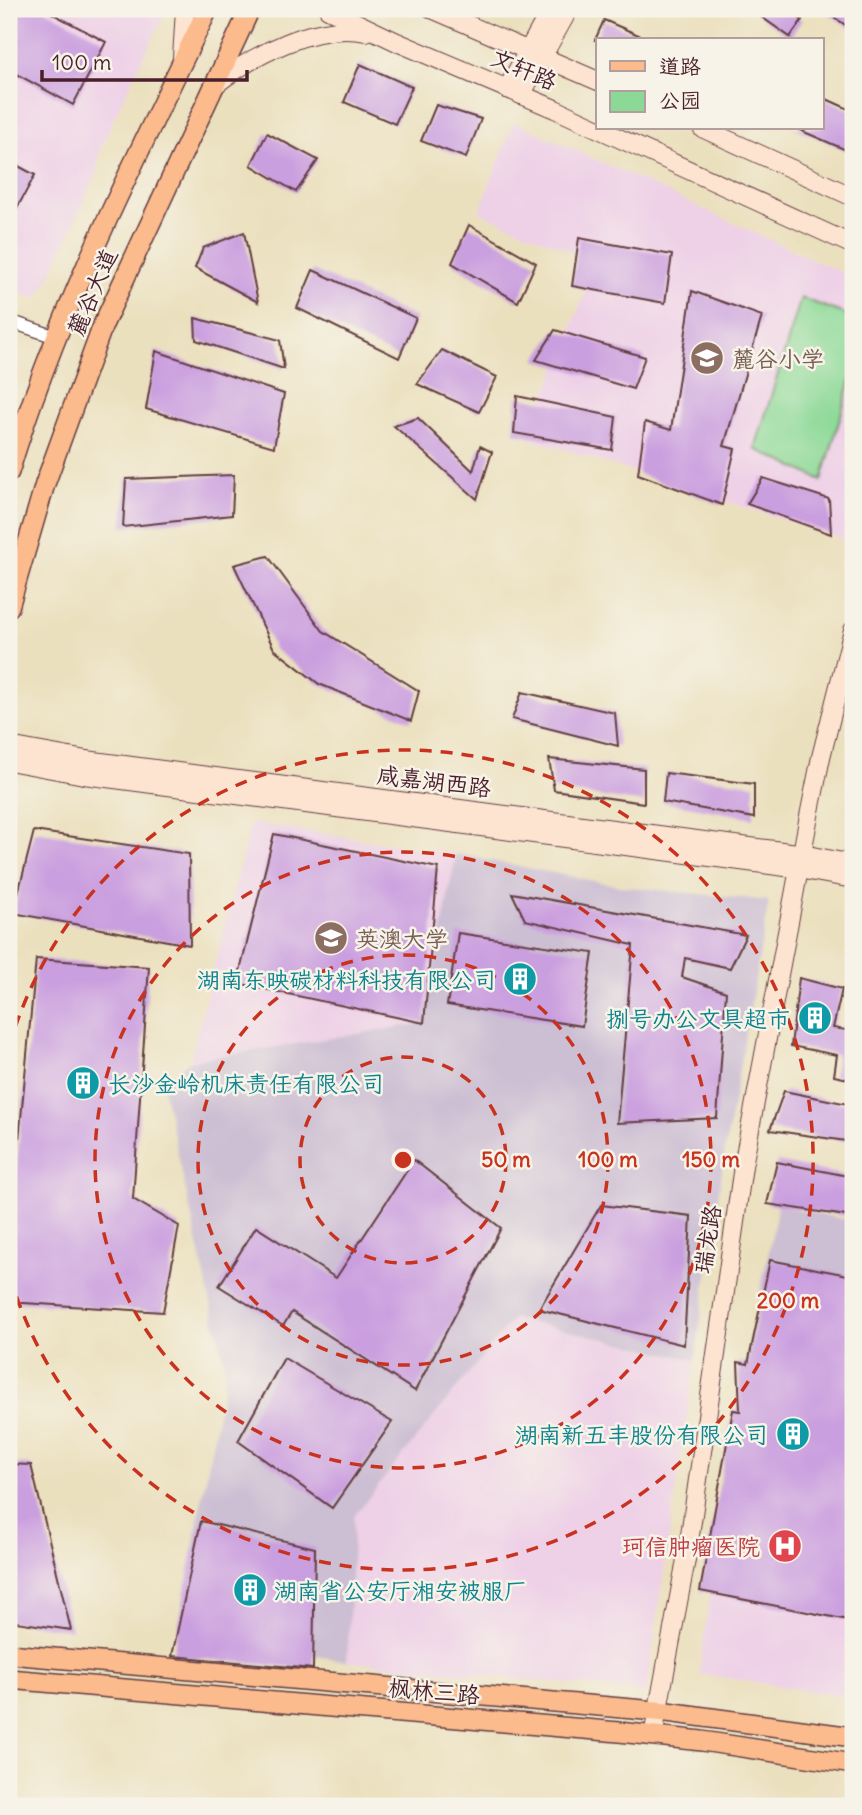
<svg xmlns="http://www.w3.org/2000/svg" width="862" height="1815" font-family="Delius,'LXGW WenKai TC',sans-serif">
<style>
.built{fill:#eed0e7}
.industrial{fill:#ccbed3}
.green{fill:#8cd997;stroke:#6b7c61;stroke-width:2}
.building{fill:#ca9fdf}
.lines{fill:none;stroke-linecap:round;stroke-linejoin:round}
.street-casing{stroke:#623c41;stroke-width:15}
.secondary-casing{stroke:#623c41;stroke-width:20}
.primary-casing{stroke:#623c41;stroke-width:22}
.street{stroke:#fff;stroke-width:12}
.secondary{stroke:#fde4d1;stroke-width:18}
.primary{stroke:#fbbb8d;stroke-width:19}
.ring{fill:none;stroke:#c8321e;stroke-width:3.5;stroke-dasharray:12 9}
.labels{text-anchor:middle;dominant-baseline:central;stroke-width:5;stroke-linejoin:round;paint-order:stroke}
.street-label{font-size:23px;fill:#4a1f2b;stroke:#f7f3e8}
.education-label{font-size:23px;fill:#785e54;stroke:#f7f3e8;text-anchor:start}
.culture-label{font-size:23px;fill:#0d838f;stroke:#f7f3e8;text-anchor:end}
.health-label{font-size:23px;fill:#be3a42;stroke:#f7f3e8;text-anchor:end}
.centre{fill:#c8321e;stroke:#f7f3e8;stroke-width:3.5}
.ring-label{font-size:21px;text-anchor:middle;font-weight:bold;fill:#c8321e;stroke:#f7f3e8;stroke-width:5;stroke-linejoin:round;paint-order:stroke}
</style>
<rect width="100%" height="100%" fill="#f7f3e8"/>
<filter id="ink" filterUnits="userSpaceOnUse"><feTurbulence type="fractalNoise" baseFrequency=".0143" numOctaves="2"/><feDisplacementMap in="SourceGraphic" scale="14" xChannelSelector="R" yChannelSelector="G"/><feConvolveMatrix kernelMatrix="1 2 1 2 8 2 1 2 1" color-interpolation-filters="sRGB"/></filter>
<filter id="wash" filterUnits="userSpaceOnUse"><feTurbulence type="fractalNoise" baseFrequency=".00686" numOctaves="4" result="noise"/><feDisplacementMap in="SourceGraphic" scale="28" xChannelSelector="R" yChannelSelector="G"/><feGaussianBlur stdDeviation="1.57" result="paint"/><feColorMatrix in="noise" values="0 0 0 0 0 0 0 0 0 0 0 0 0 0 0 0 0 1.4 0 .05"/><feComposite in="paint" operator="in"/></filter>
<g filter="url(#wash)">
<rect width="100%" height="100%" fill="#ebe0be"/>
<g class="built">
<path d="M9 9H167L115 115 101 147 96 174 47 282 38 296 32 298 9 289Z"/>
<path d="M514 122 853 278V542L529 438 597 262 479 212Z"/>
<path d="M251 823 456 854 424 1023 190 1061Z"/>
<path d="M513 1318 695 1360 646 1692 347 1661 354 1516Z"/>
<path d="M739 1394 853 1419V1697L699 1674Z"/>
</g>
<g class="industrial">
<path d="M456 854 620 886 769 901 725 1149 695 1360 513 1318 354 1516 347 1661 177 1633 226 1371 162 1083 190 1061 424 1023Z"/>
<path d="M778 1206 853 1221V1419L739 1394Z"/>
</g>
<path class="green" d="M801 298 853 317V373L822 480 755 449Z"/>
<g id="blocks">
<g class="building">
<path d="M9 9H44L106 42 73 105 9 70Z"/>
<path d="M750 9H786L802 20 790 37Z"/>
<path d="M822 9H853V30Z"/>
<path d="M604 20 650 40H595Z"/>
<path d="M360 64 412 87 395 124 344 102Z"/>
<path d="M822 97 853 111V153L795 128H822Z"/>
<path d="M436 105 481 119 466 158 421 141Z"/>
<path d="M267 133 318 160 296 192 251 165Z"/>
<path d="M9 161 35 175 9 223Z"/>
<path d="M469 225 536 263 518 302 452 263Z"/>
<path d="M244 232 258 302 195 268 203 248Z"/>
<path d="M579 238 672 255 665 303 572 286Z"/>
<path d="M313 270 416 318 399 358 297 308Z"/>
<path d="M692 291 762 316 724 446 735 449 722 505 638 474 645 422 671 430Z"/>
<path d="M195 318 280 340 284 369 196 340Z"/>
<path d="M555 330 645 357 633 389 536 360Z"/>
<path d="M442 350 497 377 479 412 417 384Z"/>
<path d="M156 351 284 394 274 447 146 409Z"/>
<path d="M517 396 616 417 612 450 514 433Z"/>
<path d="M418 418 473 471 480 446 492 452 477 499 394 426Z"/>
<path d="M234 475 232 515 123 527 126 479Z"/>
<path d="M763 478 829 499 831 534 747 504Z"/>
<path d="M268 556 323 631 419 691 411 721 319 684 274 649 234 565Z"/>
<path d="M522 692 615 713 618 746 512 719Z"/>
<path d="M549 759 644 769V803L554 790Z"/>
<path d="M666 773 754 784V818L663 802Z"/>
<path d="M34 831 189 854 190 945 13 913Z"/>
<path d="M274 834 438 868 424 1023 237 983Z"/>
<path d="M512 893 746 935 730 968 685 958 682 977 726 992 717 1118 617 1123 633 945 525 920Z"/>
<path d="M458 933 593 953 582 1026 447 1005Z"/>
<path d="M36 959 149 967 133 1199 179 1226 163 1312 9 1302V1246Z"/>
<path d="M799 978 842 989 833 1028 853 1031V1080L834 1076 837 1055 791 1046Z"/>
<path d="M784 1091 853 1105V1142L770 1130Z"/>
<path d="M414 1160 501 1228 415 1391 292 1312 283 1326 219 1286 256 1227 336 1278Z"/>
<path d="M777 1162 853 1177V1217L767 1204Z"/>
<path d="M601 1205 691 1216 684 1345 539 1309Z"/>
<path d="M770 1260 853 1276V1621L700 1591 733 1410 740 1411 738 1362 748 1364Z"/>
<path d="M284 1358 392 1422 332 1508 238 1441Z"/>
<path d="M9 1464 31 1465 71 1630 9 1621Z"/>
<path d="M201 1521 315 1548 313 1669 172 1656Z"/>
</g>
</g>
</g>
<g filter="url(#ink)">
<use href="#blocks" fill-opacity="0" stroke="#623c41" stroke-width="2"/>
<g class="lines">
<g class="street-casing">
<path id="street" d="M9 321 56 337"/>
</g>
<g class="secondary-casing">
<g id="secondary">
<path d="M328 9 397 42 555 109 853 245"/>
<path d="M432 9 598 81"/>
<path d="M182 58 185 9"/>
<path d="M215 85C255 54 315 22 366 32"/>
<path d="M507 89 551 9"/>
<path d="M521 95 569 9"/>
<path d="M702 128 853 197"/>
<path d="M9 746 86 760 797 853 853 864"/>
<path d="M9 761 84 775 793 868 853 879"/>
<path d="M653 1736 688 1549 743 1166 808 821 821 757 853 630"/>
</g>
</g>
<g class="primary-casing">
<g id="primary">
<path d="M9 472C58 310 135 160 208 9"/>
<path d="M9 607 45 484 103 325 250 9"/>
<path d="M9 1654 667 1712 853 1737"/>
<path d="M9 1679 619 1732 702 1741 853 1764"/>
</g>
</g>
<use href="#street" class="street"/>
<use href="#secondary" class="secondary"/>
<use href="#primary" class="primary"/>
</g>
</g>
<g class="ring">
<circle cx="403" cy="1160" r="103"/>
<circle cx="403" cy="1160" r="205"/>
<circle cx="403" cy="1160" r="308"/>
<path d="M9 1047A410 410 0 1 1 9 1273"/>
</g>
<defs>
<g id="school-disc" transform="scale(1.75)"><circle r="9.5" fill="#8d6e63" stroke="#f7f3e8"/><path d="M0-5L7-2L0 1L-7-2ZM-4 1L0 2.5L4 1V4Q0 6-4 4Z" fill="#fff"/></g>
<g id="university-disc" transform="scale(1.75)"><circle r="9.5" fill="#8d6e63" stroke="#f7f3e8"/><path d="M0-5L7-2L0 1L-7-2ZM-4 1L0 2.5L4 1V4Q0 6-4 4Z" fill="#fff"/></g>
<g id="building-disc" transform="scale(1.75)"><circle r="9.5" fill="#0f9aa8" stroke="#f7f3e8"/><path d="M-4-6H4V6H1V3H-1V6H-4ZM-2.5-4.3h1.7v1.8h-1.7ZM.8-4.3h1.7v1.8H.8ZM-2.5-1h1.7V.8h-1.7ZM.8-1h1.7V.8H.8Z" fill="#fff"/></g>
<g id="hospital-disc" transform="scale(1.75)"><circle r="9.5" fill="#e0444e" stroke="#f7f3e8"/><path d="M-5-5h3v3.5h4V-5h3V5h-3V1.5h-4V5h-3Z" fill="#fff"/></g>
</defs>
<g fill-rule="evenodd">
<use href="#school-disc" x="707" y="358"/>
<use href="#university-disc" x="331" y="938"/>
<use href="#building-disc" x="520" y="979"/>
<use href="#building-disc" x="815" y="1018"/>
<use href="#building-disc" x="83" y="1083"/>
<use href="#building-disc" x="793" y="1434"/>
<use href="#hospital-disc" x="785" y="1546"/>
<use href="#building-disc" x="250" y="1590"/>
</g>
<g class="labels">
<g class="street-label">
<text transform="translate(524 69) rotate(23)">文轩路</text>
<text transform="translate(92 292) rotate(-67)">麓谷大道</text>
<text transform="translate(434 781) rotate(7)">咸嘉湖西路</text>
<text transform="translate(707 1239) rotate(-81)">瑞龙路</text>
<text transform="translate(434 1691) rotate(5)">枫林三路</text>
</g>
<g class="education-label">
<text x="732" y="358">麓谷小学</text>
<text x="356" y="938">英澳大学</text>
</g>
<g class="culture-label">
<text x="496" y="979">湖南东映碳材料科技有限公司</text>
<text x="790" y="1018">捌号办公文具超市</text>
<text x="108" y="1083" text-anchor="start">长沙金岭机床责任有限公司</text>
<text x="768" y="1434">湖南新五丰股份有限公司</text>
<text x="274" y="1590" text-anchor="start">湖南省公安厅湘安被服厂</text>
</g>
<g class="health-label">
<text x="760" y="1546">珂信肿瘤医院</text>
</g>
</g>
<circle cx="403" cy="1160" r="10" class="centre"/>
<g class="ring-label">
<text x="506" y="1167">50 m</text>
<text x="608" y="1167">100 m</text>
<text x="711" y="1167">150 m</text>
<text x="788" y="1308">200 m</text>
</g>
<rect width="862" height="1815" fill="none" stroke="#f7f3e8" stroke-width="35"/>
<rect x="596" y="38" width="228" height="91" fill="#f7f3e8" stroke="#b29e9c" stroke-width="2"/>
<rect x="610" y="61" width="35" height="10" fill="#fbbb8d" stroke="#b29e9c" stroke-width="2"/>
<text x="659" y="74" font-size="21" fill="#4a1f2b">道路</text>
<rect x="610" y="91" width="35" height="21" fill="#8cd997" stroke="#b29e9c" stroke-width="2"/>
<text x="659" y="108" font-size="21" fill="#4a1f2b">公园</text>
<path d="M42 70v10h205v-10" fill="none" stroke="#4a1f2b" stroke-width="3.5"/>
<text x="52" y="70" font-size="21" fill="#4a1f2b" stroke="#f7f3e8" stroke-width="5" paint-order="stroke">100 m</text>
</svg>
